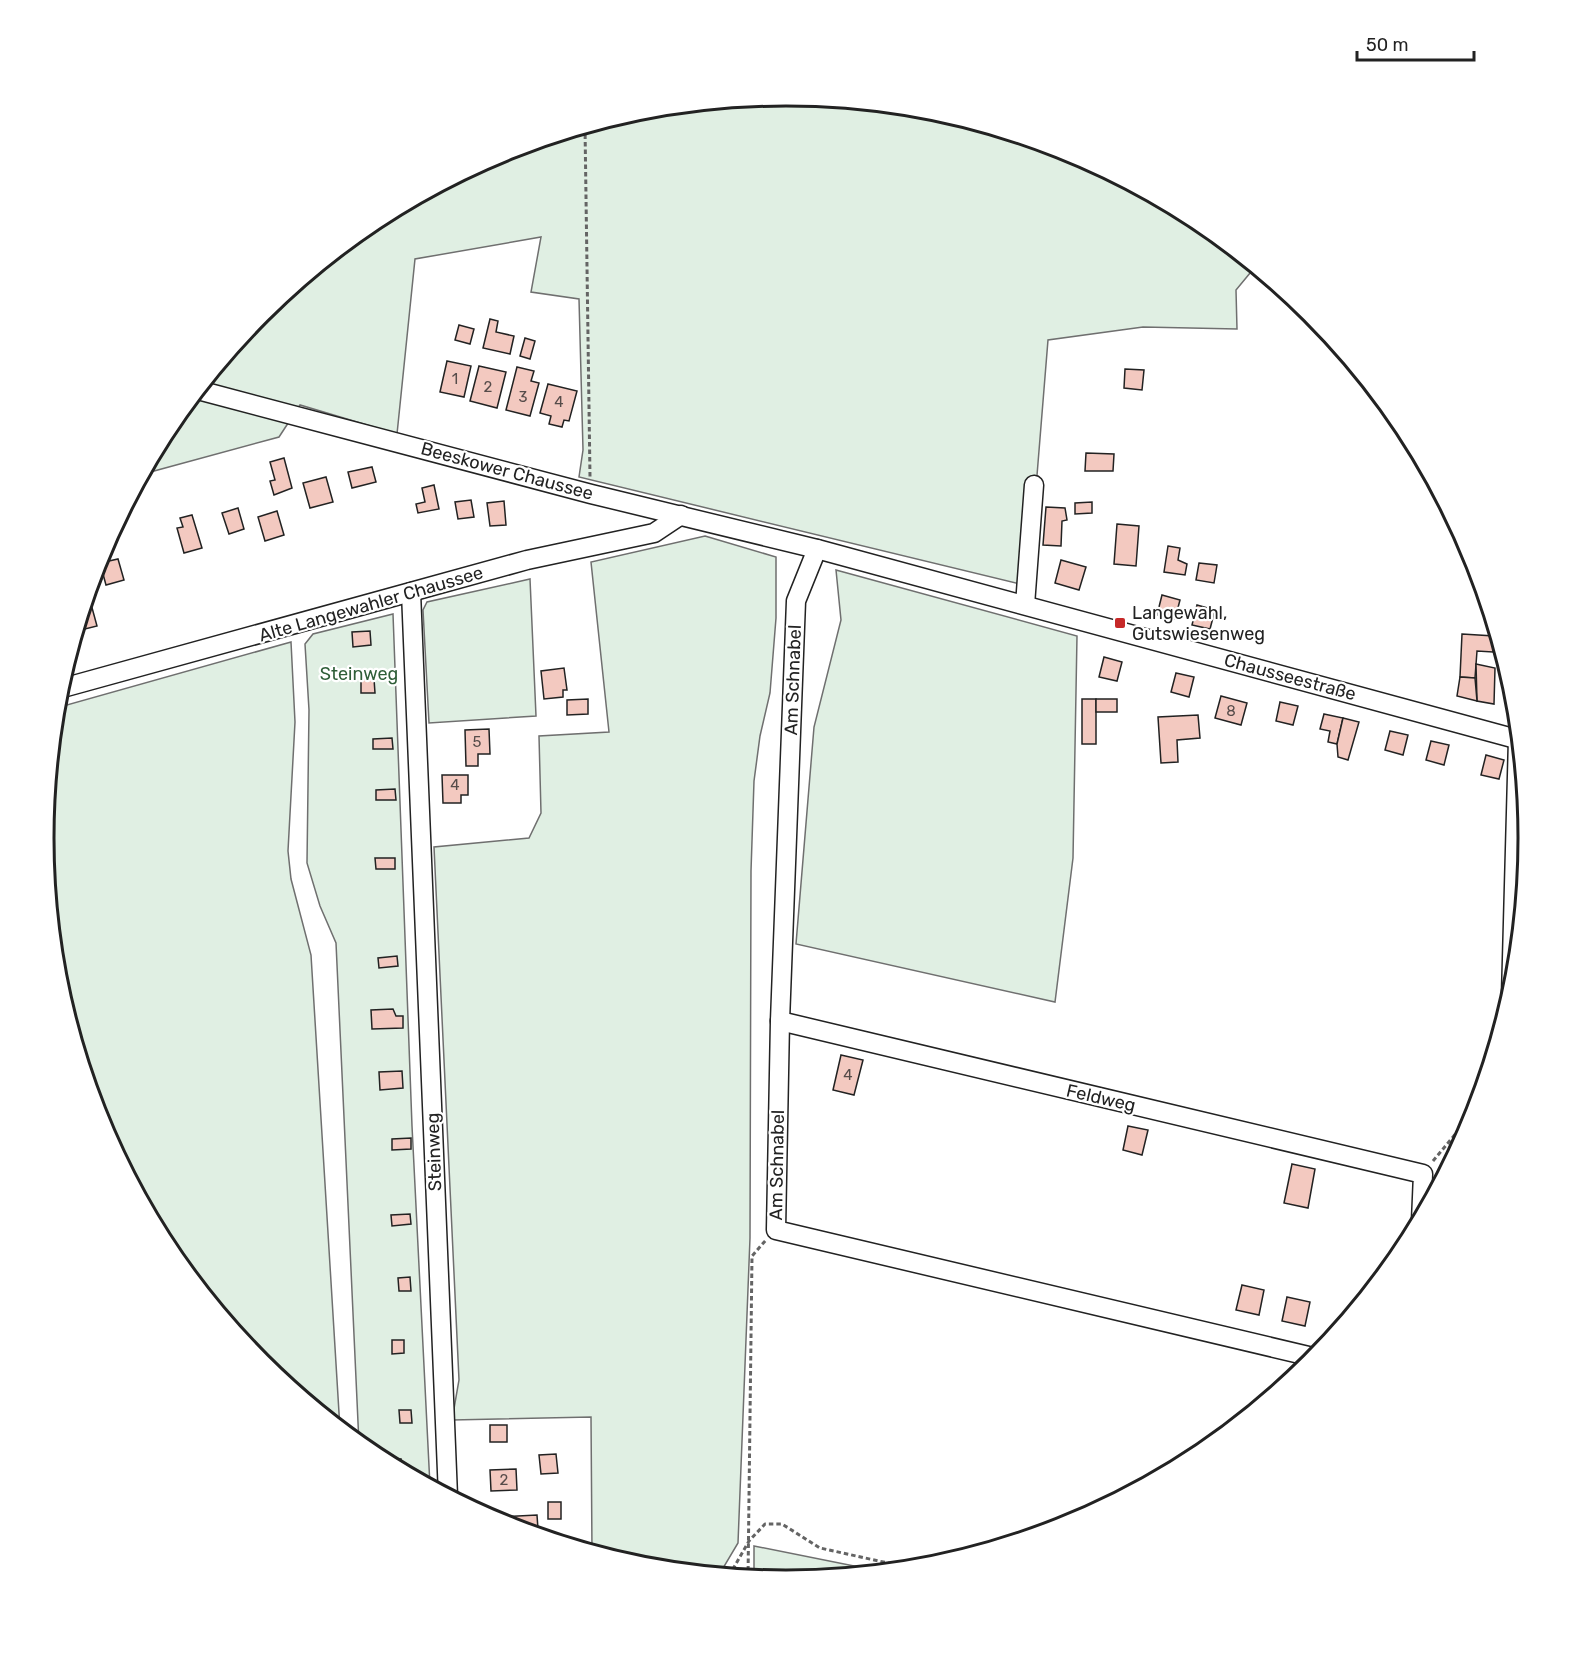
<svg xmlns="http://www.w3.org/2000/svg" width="1573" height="1677" font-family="Rubik,sans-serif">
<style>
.green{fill:#e0efe3;stroke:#6f6f6f;stroke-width:1.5}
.building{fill:#f3c9c0;stroke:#222;stroke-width:1.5}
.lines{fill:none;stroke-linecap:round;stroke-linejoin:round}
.minor-casing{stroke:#222;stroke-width:21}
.path{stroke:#646464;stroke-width:3;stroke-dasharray:4.5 3;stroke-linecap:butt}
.minor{stroke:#fff;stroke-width:18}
.poi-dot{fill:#c62828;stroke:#fff;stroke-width:2}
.labels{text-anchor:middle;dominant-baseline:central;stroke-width:4.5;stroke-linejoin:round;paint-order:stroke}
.number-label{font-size:15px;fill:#564c4a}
.street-label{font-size:18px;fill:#222;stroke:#fff}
.poi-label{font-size:18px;fill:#222;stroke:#fff;text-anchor:start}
.park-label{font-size:18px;fill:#2f5e38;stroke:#fff}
.rim{fill:none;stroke:#222;stroke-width:3}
</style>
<rect width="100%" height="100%" fill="#fff"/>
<g class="green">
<path d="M787 96 932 110 1071 152 1200 221 1255 267 1236 290 1237 329 1143 327 1048 340 1028 586 579 477 583 450 579 299 531 292 541 237 415 259 397 434 300 405 279 437 143 474 169 425 261 313 374 221 502 152 642 110Z"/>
<path d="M705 536 776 557V618L770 693 760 736 754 781 751 871 750 1238 738 1543 719 1575 641 1567 592 1552 591 1417 452 1420 459 1380 434 847 529 838 541 813 539 736 609 732 591 562Z"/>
<path d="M836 570 1077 636 1073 858 1055 1002 796 944 814 727 841 620Z"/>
<path d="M530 579 536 716 429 723 423 610 427 602Z"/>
<path d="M393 614 412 1126 430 1486 373 1456 359 1444 336 943 320 906 307 863 309 710 305 644 313 634Z"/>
<path d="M291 642 295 722 288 851 291 879 311 955 340 1429 261 1364 169 1251 100 1123 58 983 44 839 56 708Z"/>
<path d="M754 1546 884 1572 786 1581 754 1578Z"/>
</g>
<g class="building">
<path d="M490 319 498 321 496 332 514 336 510 354 483 348Z"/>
<path d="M459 325 474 329 470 344 455 340Z"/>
<path d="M525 338 535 341 530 359 520 356Z"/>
<path d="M447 361 471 366 464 397 440 392Z"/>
<path d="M479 366 506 372 497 408 470 401Z"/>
<path d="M517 367 534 371 531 381 539 383 530 416 506 410Z"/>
<path d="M1125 369 1144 370 1142 390 1124 388Z"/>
<path d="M548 384 577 391 569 421 564 420 562 427 549 424 551 416 540 413Z"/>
<path d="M1086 453 1114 454 1113 471H1085Z"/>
<path d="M284 458 292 488 274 495 270 481 275 480 270 462Z"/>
<path d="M372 467 376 482 352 488 348 472Z"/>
<path d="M326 477 333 502 310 508 303 483Z"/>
<path d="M434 485 439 509 418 513 416 504 425 502 422 488Z"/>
<path d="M471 500 474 517 458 519 455 502Z"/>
<path d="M504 501 506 525 490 526 487 503Z"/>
<path d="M1092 502V513L1075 514V503Z"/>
<path d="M1046 507 1065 508 1067 520 1062 521 1061 546 1043 545Z"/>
<path d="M238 508 244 529 229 534 222 513Z"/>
<path d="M277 511 284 535 265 541 258 517Z"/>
<path d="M192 515 202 548 184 553 177 528 183 527 180 518Z"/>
<path d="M1117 524 1139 526 1136 566 1114 564Z"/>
<path d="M1168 546 1180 548 1178 560 1187 564 1185 575 1164 572Z"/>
<path d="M118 559 124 580 106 585 100 563Z"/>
<path d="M1061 560 1086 567 1079 590 1055 583Z"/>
<path d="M1199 563 1217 565 1214 583 1196 580Z"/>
<path d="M1162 595 1180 600 1175 619 1157 615Z"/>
<path d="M91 604 97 626 77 631 85 605Z"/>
<path d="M1197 605 1215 610 1210 629 1192 625Z"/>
<path d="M370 631 371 645 353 647 352 632Z"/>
<path d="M1462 634 1494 636 1493 652 1477 651 1475 678 1460 677Z"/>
<path d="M1104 657 1122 662 1117 681 1099 677Z"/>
<path d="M1476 664 1495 668 1494 704 1477 701Z"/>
<path d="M564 668 567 690H563V697L544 699 541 671Z"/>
<path d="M1176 673 1194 677 1189 697 1171 692Z"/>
<path d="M1460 677 1475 678 1477 701 1457 696Z"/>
<path d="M361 679H374L375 693H361Z"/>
<path d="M1221 696 1247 703 1241 725 1215 718Z"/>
<path d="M588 699V714L567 715V700Z"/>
<rect x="1082" y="699" width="14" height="45"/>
<rect x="1096" y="699" width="21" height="13"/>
<path d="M1280 702 1298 706 1293 725 1276 721Z"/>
<path d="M1324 714 1343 718 1337 744 1328 742 1330 731 1320 729Z"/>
<path d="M1198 715 1200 738 1177 740 1178 762 1161 763 1158 717Z"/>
<path d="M1343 718 1359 722 1348 760 1338 757 1337 744Z"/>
<path d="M489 729 490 754H478V766H466L465 730Z"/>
<path d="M1390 731 1408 735 1403 755 1385 750Z"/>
<path d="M392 738 393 749H373V739Z"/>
<path d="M1431 741 1449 745 1444 765 1426 760Z"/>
<path d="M1486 755 1504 760 1499 779 1481 775Z"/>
<path d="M442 775H468V795H461V803H443Z"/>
<path d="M395 789 396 800H376V790Z"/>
<path d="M375 858H395V869H376Z"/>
<path d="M397 956 398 966 379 968 378 958Z"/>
<path d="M393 1009 396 1016H403V1028L372 1029 371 1010Z"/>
<path d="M841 1055 863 1060 854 1095 833 1090Z"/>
<path d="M402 1071 403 1088 380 1090 379 1072Z"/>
<path d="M1128 1126 1148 1130 1142 1155 1123 1150Z"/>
<path d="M411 1138V1149L392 1150V1139Z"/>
<path d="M1292 1164 1315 1169 1308 1208 1284 1203Z"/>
<path d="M410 1214 411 1224 392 1226 391 1215Z"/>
<path d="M410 1277 411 1291H399L398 1278Z"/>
<path d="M1242 1285 1264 1290 1259 1315 1236 1310Z"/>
<path d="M1287 1297 1310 1302 1305 1326 1282 1321Z"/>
<path d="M392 1340H404V1353L392 1354Z"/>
<path d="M399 1410H411L412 1423H400Z"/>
<rect x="490" y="1425" width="17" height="17"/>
<path d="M556 1454 558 1473 541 1474 539 1455Z"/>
<path d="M388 1459H401L400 1471 387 1464Z"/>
<path d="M516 1469 517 1490 491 1491 490 1470Z"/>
<rect x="548" y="1502" width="13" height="17"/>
<path d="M537 1515 538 1529 519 1530 500 1524 499 1517Z"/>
</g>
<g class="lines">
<g class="minor-casing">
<g id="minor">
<path d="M198 390 591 494 817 549 1520 740"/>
<path d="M817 549 796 601 780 1021 776 1230 1317 1358"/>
<path d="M411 592 448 1496"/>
<path d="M1025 605 1034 485"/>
<path d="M59 689 527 560 654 533 681 515"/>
<path d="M1511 996 1518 739"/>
<path d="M780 1021 1423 1174 1421 1221"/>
</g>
</g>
<g class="path">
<path d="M585 127 590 477"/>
<path d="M1433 1161 1477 1108"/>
<path d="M729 1576 749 1541 765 1524H782L820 1548 915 1569"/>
<path d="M748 1578 752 1256 766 1240"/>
</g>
<use href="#minor" class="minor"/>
</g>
<rect class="poi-dot" x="1114" y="617" width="12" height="12" rx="3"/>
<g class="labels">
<g class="number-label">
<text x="455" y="379">1</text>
<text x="488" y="387">2</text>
<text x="523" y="397">3</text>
<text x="559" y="402">4</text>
<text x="1231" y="711">8</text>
<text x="477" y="742">5</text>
<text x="455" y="785">4</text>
<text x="848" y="1075">4</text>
<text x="504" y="1480">2</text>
</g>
<g class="street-label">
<text transform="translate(507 471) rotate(15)">Beeskower Chaussee</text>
<text transform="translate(371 604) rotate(-16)">Alte Langewahler Chaussee</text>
<text transform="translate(1290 677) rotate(15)">Chausseestraße</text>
<text transform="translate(793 680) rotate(-88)">Am Schnabel</text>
<text transform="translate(1101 1098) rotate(13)">Feldweg</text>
<text transform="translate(434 1152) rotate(-92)">Steinweg</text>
<text transform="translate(777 1165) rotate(-89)">Am Schnabel</text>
</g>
<g class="poi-label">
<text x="1132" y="613">Langewahl,<tspan x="1132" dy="21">Gutswiesenweg</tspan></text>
</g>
<g class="park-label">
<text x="359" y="674">Steinweg</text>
</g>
</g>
<path d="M0 0H1573V1677H0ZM54 838a732 732 0 1 1 1464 0a732 732 0 1 1-1464 0Z" fill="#fff" fill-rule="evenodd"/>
<path class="rim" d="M54 838a732 732 0 1 1 1464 0a732 732 0 1 1-1464 0Z"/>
<path d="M1357 51v9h117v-9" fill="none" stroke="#222222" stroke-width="3"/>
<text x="1366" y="51" font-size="18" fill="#222222" stroke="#ffffff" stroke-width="4.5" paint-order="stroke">50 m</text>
</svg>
